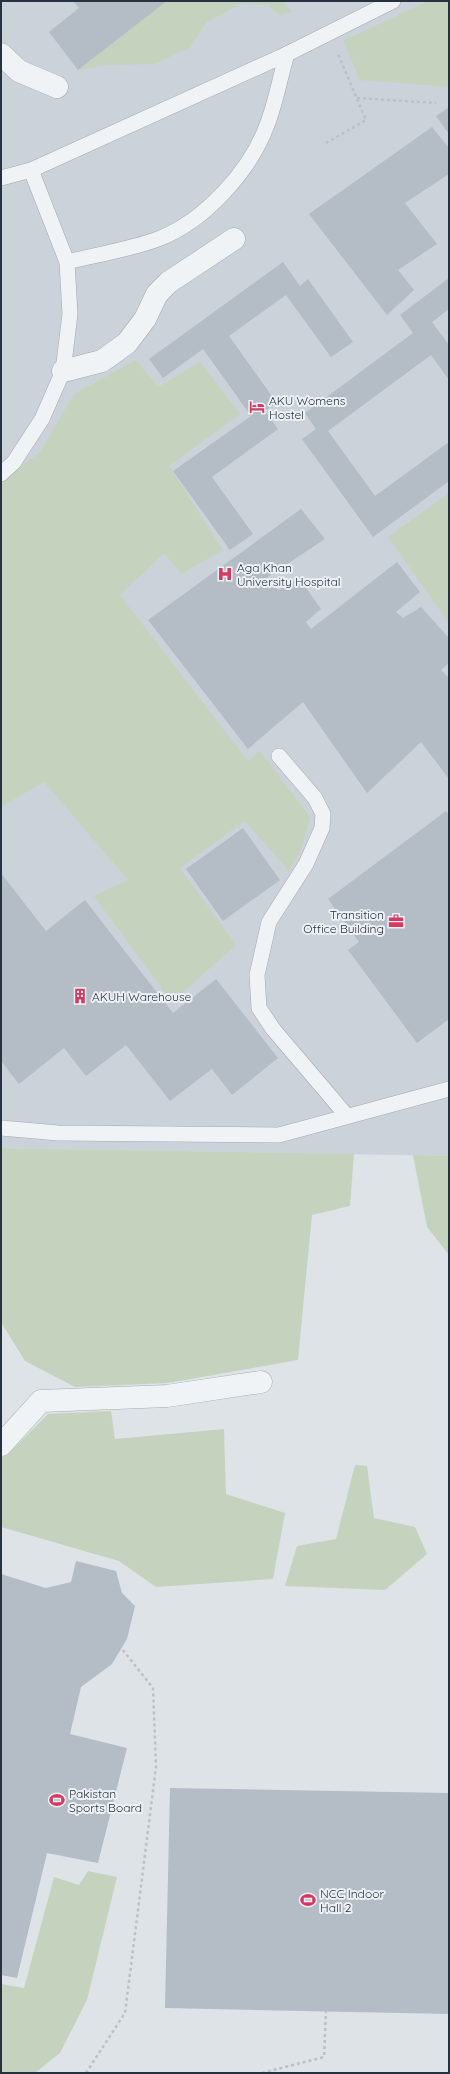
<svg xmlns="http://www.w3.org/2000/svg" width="450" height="2074" font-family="Quicksand,sans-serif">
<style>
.built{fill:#cbd2da}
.green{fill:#c5d3be}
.building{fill:#b4bcc5}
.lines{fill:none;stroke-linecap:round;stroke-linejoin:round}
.service-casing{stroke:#a3aab2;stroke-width:16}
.minor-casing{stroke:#a3aab2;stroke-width:23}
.path{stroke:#bbc1c7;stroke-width:2.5;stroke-dasharray:3 3;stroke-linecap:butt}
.service{stroke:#f0f3f6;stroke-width:15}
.minor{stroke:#f0f3f6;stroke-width:22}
.labels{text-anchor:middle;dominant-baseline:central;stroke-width:4;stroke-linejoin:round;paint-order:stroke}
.poi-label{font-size:12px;fill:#263240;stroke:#edf1f6;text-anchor:start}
</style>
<rect width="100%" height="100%" fill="#dee3e8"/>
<path class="built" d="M1 1H449V1156L1 1148Z"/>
<g class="green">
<path d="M167 1H283L292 12 279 15 268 5 241 4 207 22 189 48 154 64 108 65 78 70Z"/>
<path d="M428 1H449V87L360 80 343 41Z"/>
<path d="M136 360 158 387 200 362 240 414 169 466 223 550 181 574 164 553 120 595 248 761 260 751 310 817 302 848 289 871 245 821 180 868 236 945 172 1002 94 896 128 880 44 782 1 807V482L40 452 74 394Z"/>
<path d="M449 493V623L388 537Z"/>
<path d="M1 1148 354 1154 350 1206 312 1215 298 1360 168 1383 75 1387 25 1361 1 1322Z"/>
<path d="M413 1155 449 1156V1255L427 1227Z"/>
<path d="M111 1411 115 1439 224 1429 226 1494 285 1513 273 1579 156 1587 119 1561 1 1527V1457L6 1456 48 1414Z"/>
<path d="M355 1465 367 1466 374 1518 415 1527 427 1554 385 1590 285 1586 297 1546 336 1539Z"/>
<path d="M88 1871 117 1877 87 2000 60 2053 35 2073H1V1984L24 1988 54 1877 79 1885Z"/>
</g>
<g class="building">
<path d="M73 1H167L78 70 49 32 79 8Z"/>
<path d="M449 107V134L436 116Z"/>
<path d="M432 127 449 148V174L405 203 437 244 398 270 414 290 387 315 309 214Z"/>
<path d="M283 262 300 286 308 279 353 342 331 357 286 295 229 336 277 403 265 411 278 429 212 477 253 534 230 550 173 471 251 416 203 349 163 378 149 359Z"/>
<path d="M449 278V309L432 322 449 345V380L431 355 328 431 375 496 449 442V481L373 537 302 439 316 429 305 413 413 333 400 315Z"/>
<path d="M301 509 325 539 266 578 278 590 299 578 321 609 306 622 311 629 397 562 420 592 396 612 403 618 421 607 449 638V663L441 670 449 678V779L421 742 367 793 303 702 248 749 148 620Z"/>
<path d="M446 811 449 816V1019L417 1043 348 950 359 942 328 899Z"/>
<path d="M243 828 280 880 223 921 186 869Z"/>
<path d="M1 873 46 931 85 900 173 1013 216 979 278 1058 232 1095 212 1069 170 1101 126 1045 86 1076 64 1048 19 1084 1 1061Z"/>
<path d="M76 1561 116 1571 122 1593 135 1606 127 1639 112 1664 81 1687 70 1734 127 1748 98 1863 47 1853 17 1978 1 1975V1574L46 1588 71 1582Z"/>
<path d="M170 1788 449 1793V2014L165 2008Z"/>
</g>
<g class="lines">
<g class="service-casing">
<g id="service">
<path d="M1 178 31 170 287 54"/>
<path d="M67 262C95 255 132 249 158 239 205 221 250 171 267 125 276 102 280 77 287 54L393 1"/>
<path d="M1 474 14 462 42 419 63 371 70 314 67 262 31 170"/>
<path d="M279 756 315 798 323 814 322 828 306 864 269 922 257 975 259 1008 273 1029 347 1116"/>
<path d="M1 1128 58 1133 279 1135 449 1089"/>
</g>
</g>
<g class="minor-casing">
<g id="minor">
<path d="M1 54 19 71 57 87"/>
<path d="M63 371 102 361 127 343 145 319 157 294 169 282 234 239"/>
<path d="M1 1445 41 1401 167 1396 261 1382"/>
</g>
</g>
<g class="path">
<path d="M357 98 436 103"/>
<path d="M326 143 366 120 338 54"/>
<path d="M86 2073 125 2013 156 1767 153 1688 122 1649"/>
<path d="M262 2073 324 2057 326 2011"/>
</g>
<use href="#service" class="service"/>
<use href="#minor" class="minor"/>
</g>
<defs>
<g id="hotel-bare" transform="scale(1.2)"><path d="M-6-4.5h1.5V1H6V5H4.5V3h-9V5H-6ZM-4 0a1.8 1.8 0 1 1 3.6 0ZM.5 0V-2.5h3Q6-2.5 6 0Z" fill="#d63a60" stroke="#edf1f6" stroke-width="2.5" paint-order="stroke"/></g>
<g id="hospital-bare" transform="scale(1.2)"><path d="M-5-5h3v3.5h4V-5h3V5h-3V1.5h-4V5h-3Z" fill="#d63a60" stroke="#edf1f6" stroke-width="2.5" paint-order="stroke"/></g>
<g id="office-bare" transform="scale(1.2)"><path d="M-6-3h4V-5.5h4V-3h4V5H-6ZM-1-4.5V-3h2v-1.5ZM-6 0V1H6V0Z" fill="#d63a60" stroke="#edf1f6" stroke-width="2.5" paint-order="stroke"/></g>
<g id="building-bare" transform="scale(1.2)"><path d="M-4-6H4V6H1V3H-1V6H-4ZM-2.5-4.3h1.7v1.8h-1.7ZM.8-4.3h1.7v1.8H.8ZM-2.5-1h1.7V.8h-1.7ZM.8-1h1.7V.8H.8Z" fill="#d63a60" stroke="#edf1f6" stroke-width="2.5" paint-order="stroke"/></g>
<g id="stadium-bare" transform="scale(1.2)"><path d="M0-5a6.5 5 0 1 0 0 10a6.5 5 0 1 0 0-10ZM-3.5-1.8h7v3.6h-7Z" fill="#d63a60" stroke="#edf1f6" stroke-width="2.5" paint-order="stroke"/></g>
</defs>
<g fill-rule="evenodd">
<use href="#hotel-bare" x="257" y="407"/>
<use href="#hospital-bare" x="225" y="574"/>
<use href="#office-bare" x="396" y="921"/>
<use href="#building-bare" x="80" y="996"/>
<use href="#stadium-bare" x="57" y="1800"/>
<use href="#stadium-bare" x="308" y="1900"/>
</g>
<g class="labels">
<g class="poi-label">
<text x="269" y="400">AKU Womens<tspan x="269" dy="14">Hostel</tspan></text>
<text x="237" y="567">Aga Khan<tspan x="237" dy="14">University Hospital</tspan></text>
<text x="384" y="914" text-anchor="end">Transition<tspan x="384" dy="14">Office Building</tspan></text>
<text x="92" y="996">AKUH Warehouse</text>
<text x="69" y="1793">Pakistan<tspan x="69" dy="14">Sports Board</tspan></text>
<text x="320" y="1893">NCC Indoor<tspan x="320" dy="14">Hall 2</tspan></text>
</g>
</g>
<rect width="450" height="2074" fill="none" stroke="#263240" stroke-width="4"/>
</svg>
